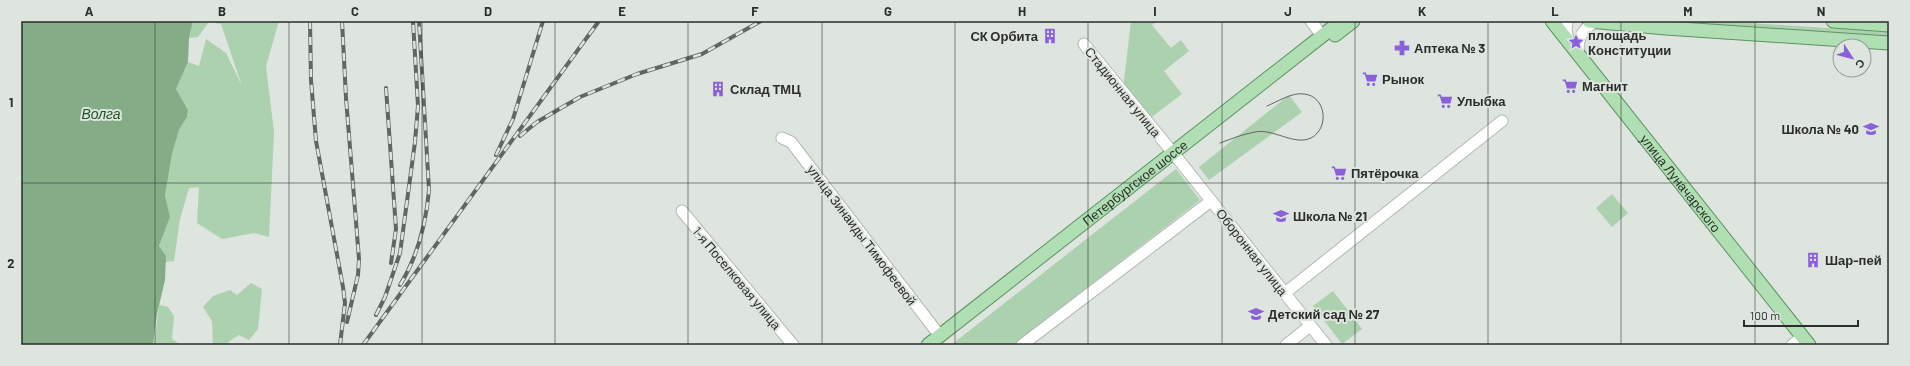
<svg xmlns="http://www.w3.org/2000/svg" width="1910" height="366" font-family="Barlow,sans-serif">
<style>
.green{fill:#acd1ae}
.water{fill:#84ac86}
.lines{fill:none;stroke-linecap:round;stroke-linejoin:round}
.minor-casing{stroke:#b3b9b3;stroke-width:13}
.major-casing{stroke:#5e9363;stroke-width:15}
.minor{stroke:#fff;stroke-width:11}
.major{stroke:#afdfb3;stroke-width:13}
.tram{stroke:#626662;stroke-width:1}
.rail-casing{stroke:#626662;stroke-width:4}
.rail{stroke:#dee4de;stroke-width:2.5;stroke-dasharray:8;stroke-linecap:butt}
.grid{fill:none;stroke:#2b2e2b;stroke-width:1;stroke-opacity:0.55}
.labels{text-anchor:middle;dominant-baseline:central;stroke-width:4;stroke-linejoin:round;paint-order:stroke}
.poi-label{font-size:13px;font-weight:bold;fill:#2b2e2b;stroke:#dee4de;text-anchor:start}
.street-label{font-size:13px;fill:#2b2e2b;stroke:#dee4de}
.water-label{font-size:14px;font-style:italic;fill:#1a5624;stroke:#dee4de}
.neatline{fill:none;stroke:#2b2e2b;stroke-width:1.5}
.grid-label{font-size:13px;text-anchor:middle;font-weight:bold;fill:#2b2e2b}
</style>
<rect width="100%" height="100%" fill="#dee4de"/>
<g class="green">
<path d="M193 21H279L266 66 274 132 269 237 254 233 222 239 197 223 199 187 189 188 180 219 174 261 165 262 166 256 159 246 170 217 165 197 172 154 179 130 187 117 188 110 176 89 188 62 199 66 206 39 226 53 242 86 221 24 209 22 198 37 189 38Z"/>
<path d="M1131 21H1157L1152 25 1171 48 1181 40 1189 51 1164 71 1182 94 1149 119 1123 89Z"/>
<path d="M1688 21H1718L1889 32V39L1688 26Z"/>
<path d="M1289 95 1302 112 1209 180 1199 167Z"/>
<path d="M1176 169 1200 200 1013 345H951Z"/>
<path d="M1612 194 1628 213 1612 227 1596 208Z"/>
<path d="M251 283 262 289 258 329 249 340 239 335 228 342 230 345H213L212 321 203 307 213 296 230 290 237 295Z"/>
<path d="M1333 291 1362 329 1342 344 1313 306Z"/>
<path d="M159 305 168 307 174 316 172 339 181 345H154Z"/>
</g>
<path class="water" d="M21 21H193L189 38 188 62 176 89 188 110 187 117 179 130 172 154 165 196 170 217 159 246 166 256 165 280 157 314 153 345H21Z"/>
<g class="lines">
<g class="minor-casing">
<g id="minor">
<path d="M1311 21 1322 36"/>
<path d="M1567 21 1566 31 1569 42"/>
<path d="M1084 44 1178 159 1326 345"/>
<path d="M1579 56C1576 41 1582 29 1595 22"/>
<path d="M782 138 791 142 940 336"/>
<path d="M682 211 793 345"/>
<path d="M1285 293 1502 121"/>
<path d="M1022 345 1211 201"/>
<path d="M1286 345 1310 326"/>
<path d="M1792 345 1802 337"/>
</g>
</g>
<g class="major-casing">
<g id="major">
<path id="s1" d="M1552 21 1809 345"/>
<path d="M1589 21 1666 28 1889 43"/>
<path d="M1833 21 1889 25"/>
<path d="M1335 35 1353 21"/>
<path id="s2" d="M928 345 1341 21"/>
</g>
</g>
<use href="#minor" class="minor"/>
<use href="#major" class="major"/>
<path class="tram" d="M1220 143C1231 139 1243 134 1255 132 1273 128 1294 146 1311 138 1330 128 1326 96 1304 94 1292 92 1277 102 1267 106"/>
<g class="rail-casing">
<g id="rail">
<path d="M310 21 311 80 316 141 343 287 345 303 340 345"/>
<path d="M342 21 346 98 359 259 358 275 347 322"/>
<path d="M386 88 396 229 391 263"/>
<path d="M520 136 537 122 580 97 637 74 702 54 761 21"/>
<path d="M496 155 513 119 543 21"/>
<path d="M400 285C418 256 426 224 429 190L419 21"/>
<path d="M376 315 385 297 400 253 415 142 418 106 413 21"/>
<path d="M363 345 599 21"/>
</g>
</g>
<use href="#rail" class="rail"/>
</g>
<path class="grid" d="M155 21V345M289 21V345M422 21V345M555 21V345M688 21V345M822 21V345M955 21V345M1088 21V345M1222 21V345M1355 21V345M1488 21V345M1621 21V345M1755 21V345M21 183H1889"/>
<defs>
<g id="building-bare" transform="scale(1.2)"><path d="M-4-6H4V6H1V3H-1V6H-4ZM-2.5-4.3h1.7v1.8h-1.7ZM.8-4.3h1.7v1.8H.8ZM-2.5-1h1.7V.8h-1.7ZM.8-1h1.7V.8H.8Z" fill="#8b60db" stroke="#dee4de" stroke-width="2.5" paint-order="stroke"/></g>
<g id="sight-bare" transform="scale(1.2)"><path d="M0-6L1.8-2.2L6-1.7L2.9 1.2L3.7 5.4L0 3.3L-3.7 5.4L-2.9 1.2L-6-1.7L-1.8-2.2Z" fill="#8b60db" stroke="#dee4de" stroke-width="2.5" paint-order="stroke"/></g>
<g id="pharmacy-bare" transform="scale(1.2)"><path d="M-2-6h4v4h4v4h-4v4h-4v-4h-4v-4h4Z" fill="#8b60db" stroke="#dee4de" stroke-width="2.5" paint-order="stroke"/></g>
<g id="supermarket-bare" transform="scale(1.2)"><path d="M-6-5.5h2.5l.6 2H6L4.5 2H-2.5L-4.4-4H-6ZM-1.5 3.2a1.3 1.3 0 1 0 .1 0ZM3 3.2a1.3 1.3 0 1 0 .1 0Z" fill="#8b60db" stroke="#dee4de" stroke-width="2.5" paint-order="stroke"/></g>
<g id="school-bare" transform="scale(1.2)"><path d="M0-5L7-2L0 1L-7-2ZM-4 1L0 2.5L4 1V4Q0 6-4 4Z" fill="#8b60db" stroke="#dee4de" stroke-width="2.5" paint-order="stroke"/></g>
</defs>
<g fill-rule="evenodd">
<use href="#building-bare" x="1050" y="36"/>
<use href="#sight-bare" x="1576" y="42"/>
<use href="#pharmacy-bare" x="1402" y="48"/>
<use href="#supermarket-bare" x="1370" y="79"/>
<use href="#supermarket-bare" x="1570" y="86"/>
<use href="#building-bare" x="718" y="89"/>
<use href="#supermarket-bare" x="1445" y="101"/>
<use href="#school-bare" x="1871" y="129"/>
<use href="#supermarket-bare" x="1339" y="173"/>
<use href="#school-bare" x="1281" y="216"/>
<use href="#building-bare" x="1813" y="260"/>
<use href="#school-bare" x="1256" y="314"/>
</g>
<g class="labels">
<g class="poi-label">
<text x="1588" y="35">площадь<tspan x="1588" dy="15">Конституции</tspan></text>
<text x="1038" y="36" text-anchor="end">СК Орбита</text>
<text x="1414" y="48">Аптека № 3</text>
<text x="1382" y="79">Рынок</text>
<text x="1582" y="86">Магнит</text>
<text x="730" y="89">Склад ТМЦ</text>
<text x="1457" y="101">Улыбка</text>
<text x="1859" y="129" text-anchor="end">Школа № 40</text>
<text x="1351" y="173">Пятёрочка</text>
<text x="1293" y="216">Школа № 21</text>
<text x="1825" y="260">Шар-пей</text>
<text x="1268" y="314">Детский сад № 27</text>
</g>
<g class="street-label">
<text transform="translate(1123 92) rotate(51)">Стадионная улица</text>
<text stroke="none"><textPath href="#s2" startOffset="263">Петербургское шоссе</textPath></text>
<text stroke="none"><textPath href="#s1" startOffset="207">улица Луначарского</textPath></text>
<text transform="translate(862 235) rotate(53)">улица Зинаиды Тимофеевой</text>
<text transform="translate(1252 252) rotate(52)">Оборонная улица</text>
<text transform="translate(737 278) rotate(50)">1-я Поселковая улица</text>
</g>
<g class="water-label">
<text x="101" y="113">Волга</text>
</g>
</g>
<rect width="1910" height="366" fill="none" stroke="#dee4de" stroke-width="44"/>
<g transform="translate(1852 58) rotate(126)"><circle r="19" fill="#dee4de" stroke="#969b96"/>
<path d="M0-3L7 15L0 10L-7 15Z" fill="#8b60db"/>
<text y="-6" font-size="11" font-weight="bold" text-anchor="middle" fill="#2b2e2b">С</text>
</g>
<path d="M1744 320v6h114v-6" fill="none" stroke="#2b2e2b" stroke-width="2"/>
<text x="1750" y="320" font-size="12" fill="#2b2e2b" stroke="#dee4de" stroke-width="3" paint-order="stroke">100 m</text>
<rect x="22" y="22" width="1866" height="322" class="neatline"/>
<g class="grid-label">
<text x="89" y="16">A</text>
<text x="222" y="16">B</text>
<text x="355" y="16">C</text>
<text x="488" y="16">D</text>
<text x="622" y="16">E</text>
<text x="755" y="16">F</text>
<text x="888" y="16">G</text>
<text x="1022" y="16">H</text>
<text x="1155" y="16">I</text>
<text x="1288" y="16">J</text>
<text x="1422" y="16">K</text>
<text x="1555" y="16">L</text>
<text x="1688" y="16">M</text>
<text x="1821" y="16">N</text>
<text x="11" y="107">1</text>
<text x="11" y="268">2</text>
</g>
</svg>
